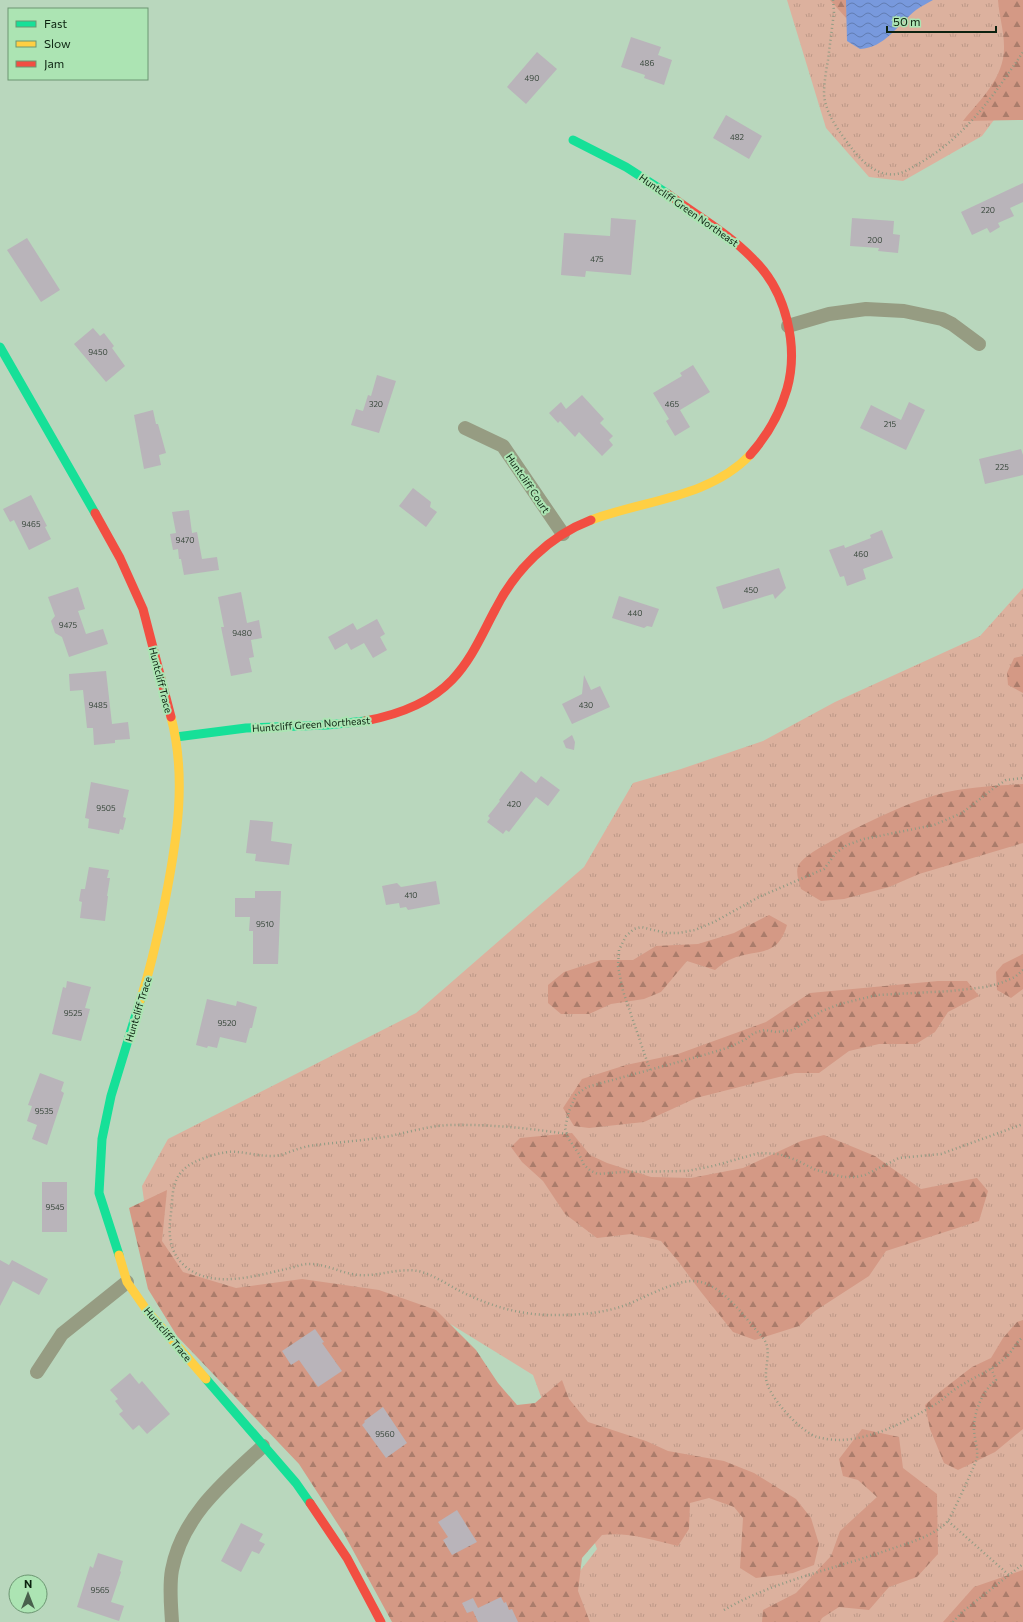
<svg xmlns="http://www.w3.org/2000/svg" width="1023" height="1622" font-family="Commissioner,sans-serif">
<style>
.grass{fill:url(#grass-tufts)}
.forest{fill:url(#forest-firs)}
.water{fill:url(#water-waves)}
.building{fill:#b9b4ba}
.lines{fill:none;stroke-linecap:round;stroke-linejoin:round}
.path{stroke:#909b84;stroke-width:2.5;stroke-dasharray:1 3;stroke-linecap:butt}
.street{stroke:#969c82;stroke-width:14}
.fast{stroke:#16e098;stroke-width:9}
.slow{stroke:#ffcf43;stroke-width:9}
.jam{stroke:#f24e42;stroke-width:9}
.labels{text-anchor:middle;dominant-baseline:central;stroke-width:4;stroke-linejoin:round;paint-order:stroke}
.number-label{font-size:8px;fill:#37463a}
.street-label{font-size:10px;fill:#0c2210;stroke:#ace4b3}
</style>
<defs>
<pattern id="grass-tufts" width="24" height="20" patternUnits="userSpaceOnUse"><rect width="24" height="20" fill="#dcb19e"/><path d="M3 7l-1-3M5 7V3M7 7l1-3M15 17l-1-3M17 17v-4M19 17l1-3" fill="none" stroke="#bc9887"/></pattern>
<pattern id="forest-firs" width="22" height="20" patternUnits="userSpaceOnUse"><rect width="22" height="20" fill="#d49985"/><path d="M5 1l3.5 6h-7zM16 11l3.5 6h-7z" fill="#aa7c6b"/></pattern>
<pattern id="water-waves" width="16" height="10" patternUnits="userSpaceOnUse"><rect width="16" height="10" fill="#7899dd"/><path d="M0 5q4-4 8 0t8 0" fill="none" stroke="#617cb2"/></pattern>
</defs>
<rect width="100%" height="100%" fill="#b9d7bd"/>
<g class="grass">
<path d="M787 0H1023V81L982 136 903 181 869 177 826 128Z"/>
<path d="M1023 588V1622H585L567 1588 597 1549 533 1375 421 1306 203 1295 152 1259 142 1186 168 1139 416 1013 584 867 633 783 681 769 763 741 835 702 980 636Z"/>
</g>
<g class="forest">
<path d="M830 0H846L847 19Z"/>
<path d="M998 0H1023V120L963 121C981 99 1005 77 1004 46 1004 31 999 15 998 0Z"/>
<path d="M1023 656V693L1008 685 1007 673 1014 658Z"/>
<path d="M1023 784V843L919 874 889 887 844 899 821 901 801 889C799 881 794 870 800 863 809 852 834 840 846 833 875 819 904 804 936 795 964 787 994 786 1023 784Z"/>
<path d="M769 915 787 925C777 961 753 947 727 961 723 963 719 967 715 970L687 961 661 992 644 999 611 1004 589 1014H561L548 1003V985L564 972 601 960H633L656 946 698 944 734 933Z"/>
<path d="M1023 954V989L1011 998 997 990 996 972 1003 964Z"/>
<path d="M938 981H967L979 996 948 1012 935 1032 916 1044H879L849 1051 819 1073H795L696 1098 644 1122 589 1128 574 1126 563 1108 582 1079 626 1065 678 1054 766 1022 810 993Z"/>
<path d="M572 1133 590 1155 607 1163 651 1177 691 1178 743 1168 801 1141 824 1135 875 1156 921 1189 977 1178 988 1191 979 1221 886 1251 869 1276 815 1311 799 1326 755 1340 733 1332 701 1292 678 1261 661 1241 631 1234 597 1238 565 1214 543 1181 522 1162 511 1147 520 1138Z"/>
<path d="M167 1190 162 1241 183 1272 236 1288 302 1279 379 1290 436 1310 476 1350 498 1383 517 1405 535 1403 562 1380 569 1399 588 1422 646 1441 668 1451 724 1461 754 1473 796 1499 811 1518 819 1544 814 1565 793 1573 756 1578 740 1568 743 1518 734 1507 709 1498 690 1503 689 1529 678 1546C653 1540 627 1532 602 1535L582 1558 578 1591 590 1622H392L343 1532 299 1464 177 1336 148 1289 129 1208Z"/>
<path d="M1023 1320V1429L995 1452 958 1470 944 1463 930 1429 925 1405 937 1394 972 1367 991 1358 1003 1338 1017 1322Z"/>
<path d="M862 1429 899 1437 903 1468 937 1494 938 1554 917 1577 889 1587 869 1610 839 1607 822 1618 820 1622H762L763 1610 796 1593 831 1556 840 1531 877 1497 858 1480 843 1476 839 1459Z"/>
<path d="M1023 1570V1622H943L974 1587Z"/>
</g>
<path class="water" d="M846 0H933C928 3 921 6 916 10 898 24 885 48 860 49L847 41Z"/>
<g class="building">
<path d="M631 37 661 47 658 55 672 60 664 85 644 78 645 75 621 67Z"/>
<path d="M537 52 557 69 526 104 507 87Z"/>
<path d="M726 115 762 136 749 159 713 138Z"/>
<path d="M1023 183V202L1010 208 1014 216 998 223 1000 227 990 233 987 228 972 235 961 212Z"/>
<path d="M611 218 636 220 631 275 586 271 585 277 561 275 564 233 610 236Z"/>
<path d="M852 218 894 221 893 234 900 235 898 253 878 251 879 248 850 246Z"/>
<path d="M27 238 60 290 41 302 7 250Z"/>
<path d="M93 328 100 336 104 333 114 346 112 348 125 366 106 382 74 344Z"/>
<path d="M693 365 710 392 680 410 690 427 675 436 666 421 669 419 653 393 682 376 680 373Z"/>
<path d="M377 375 396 381 379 433 351 425 356 409 363 411 368 395 371 396Z"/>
<path d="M582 395 604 419 600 423 613 436 609 440 613 445 602 456 579 432 575 437 560 421 558 423 549 413 561 402 566 409Z"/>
<path d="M909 402 925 410 906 450 860 428 871 405 901 420Z"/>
<path d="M153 410 156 424H158L166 453 159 455 161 465 144 469 134 415Z"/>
<path d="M1021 449 1023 455V475L985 484 979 459Z"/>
<path d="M413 488 431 502 430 507 437 512 426 527 399 506Z"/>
<path d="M31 495 47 526 45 527 51 539 29 550 14 520 10 522 3 509Z"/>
<path d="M189 510 192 533 197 532 202 559 217 557 219 570 184 575 181 559H179L178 549 173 550 170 534 176 533 172 512Z"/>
<path d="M882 530 893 558 863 569 866 579 847 586 844 576 840 577 829 550 844 545 845 548 871 538 870 535Z"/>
<path d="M779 568 786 588 775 599 773 594 723 609 716 587Z"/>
<path d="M78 587 85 609 78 611 86 634 103 629 108 644 69 657 62 637 55 633 51 621 55 616 48 597Z"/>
<path d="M241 592 247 623 259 620 262 638 251 640 254 657 249 658 252 672 231 676 221 627H224L218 597Z"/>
<path d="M619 596 659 609 652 627 647 626 644 628 612 618Z"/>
<path d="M377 619 385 634 380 637 387 650 373 658 364 643 351 650 347 643 335 650 328 637 353 623 357 630Z"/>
<path d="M106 671 112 724 128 722 130 739 115 740V743L94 745 93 728H87L83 690 70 691 69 674Z"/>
<path d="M584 675 591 690 600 686 610 707 572 724 562 704 582 694Z"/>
<path d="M572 735 575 742 574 750 566 748 563 741Z"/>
<path d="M521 771 536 783 541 776 560 790 548 806 536 797 509 832 506 830 503 834 487 822 490 818 488 816 500 801 499 800Z"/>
<path d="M91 782 129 790 123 817 126 818 123 830 120 829 119 834 88 828 89 819 85 818Z"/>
<path d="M250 820 273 822 271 841 292 844 289 865 255 861 256 854 246 853Z"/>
<path d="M89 867 109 870 107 878H110L107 896H108L105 921 80 918 82 902 79 901 81 889H85Z"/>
<path d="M436 881 440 904 408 910 406 907 400 908 399 903 386 905 382 886 397 883 401 887Z"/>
<path d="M255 891H281L278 964H253V931H249L250 917H235V898H255Z"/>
<path d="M67 981 91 987 85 1008 90 1009 81 1041 52 1034 63 987 66 988Z"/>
<path d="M207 999 236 1006 237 1001 257 1007 252 1028H250L246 1043 220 1037 217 1048 208 1046 207 1048 196 1045Z"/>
<path d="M40 1073 64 1082 61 1091 64 1093 47 1145 32 1139 37 1125 27 1121 32 1106 28 1105Z"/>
<rect x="42" y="1182" width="25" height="50"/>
<path d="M0 1260 9 1265 12 1260 48 1279 39 1295 13 1281 0 1306Z"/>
<path d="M315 1329 324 1342 322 1343 342 1371 318 1387 299 1360 291 1365 282 1351Z"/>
<path d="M130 1373 139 1384 142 1381 170 1414 147 1434 139 1425 133 1430 119 1414 123 1411 115 1401 118 1399 110 1390Z"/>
<path d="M383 1407 407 1443 386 1458 362 1425 365 1422 364 1421Z"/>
<path d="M457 1510 477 1542 452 1555 443 1540 448 1537 438 1522Z"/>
<path d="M241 1523 263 1534 259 1541 265 1544 259 1554 252 1551 241 1572 221 1561Z"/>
<path d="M98 1553 123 1561 120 1571 121 1572 111 1602 124 1606 119 1621 77 1607 90 1566 93 1568Z"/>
<path d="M501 1597 504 1603 506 1602 509 1610 512 1609 518 1622H478L473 1611 467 1613 462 1603 473 1598 478 1608Z"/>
</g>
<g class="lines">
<g class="path">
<path d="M833 0 834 12C832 28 830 44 828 60 826 71 824 83 824 94 825 114 841 134 853 150 861 160 873 172 887 174 899 176 908 170 918 164 965 138 994 95 1023 52"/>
<path d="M1023 970 1015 977 1001 983 986 987 951 991 877 995 840 1004 822 1011 793 1030 776 1032 765 1030 754 1033 746 1039 730 1047 704 1055 587 1087 576 1095 569 1111 565 1128 568 1138 579 1154 584 1165 591 1171 598 1174 622 1172 687 1171 713 1166 759 1153 779 1154 796 1160 816 1170 843 1177H856L865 1175 899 1158 941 1154 1023 1124"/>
<path d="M650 1070 623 991 618 966 619 950 626 936 634 929 641 927 666 933H679L695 930 714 922 759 897 824 869 836 853 847 845 864 839 934 825 962 813 994 788 1006 780 1023 778"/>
<path d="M567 1134C528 1128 488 1124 449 1125 429 1126 409 1132 390 1136 363 1141 336 1142 309 1146 299 1148 290 1152 281 1155 266 1158 251 1153 237 1152 225 1150 197 1159 188 1166 171 1178 173 1195 171 1213 168 1234 169 1253 186 1267 213 1289 255 1276 286 1269 293 1268 301 1264 308 1264 325 1263 342 1274 359 1275 380 1277 404 1265 425 1273 436 1277 447 1284 458 1290 489 1306 522 1316 557 1315 579 1315 603 1313 623 1306 643 1299 672 1281 693 1281 718 1281 741 1312 756 1330 759 1333 763 1337 765 1341 771 1352 765 1366 766 1378 767 1396 801 1432 817 1437 824 1439 833 1440 840 1440 874 1439 907 1421 936 1404 944 1399 951 1391 960 1386 974 1377 991 1371 1004 1359 1012 1353 1015 1343 1023 1337"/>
<path d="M948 1521 1009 1575"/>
<path d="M724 1610C774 1581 834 1569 888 1550 908 1543 933 1537 948 1521 951 1517 976 1463 977 1458 978 1449 975 1440 974 1431 973 1414 982 1391 996 1380L991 1368"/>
<path d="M953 1622 961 1613 1023 1564"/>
</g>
<g class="street">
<path d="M788 326 829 314 866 309 904 311 942 319 952 324 979 344"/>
<path d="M465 428 503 446 563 534"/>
<path d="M37 1372 62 1334 127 1282"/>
<path d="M172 1622C171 1605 169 1586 172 1570 182 1516 225 1481 263 1446"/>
</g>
<g class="fast">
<path d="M573 140 626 167 668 194"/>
<path d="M0 347 95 513"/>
<path d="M176 737 246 728 327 725 365 721"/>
<path d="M119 1255 99 1193 102 1139 111 1096 140 1001"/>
<path d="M206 1379 296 1483 310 1503"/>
</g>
<g class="slow">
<path d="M591 520C644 500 709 498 750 455"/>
<path d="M140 1001C151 968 158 935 165 901 177 840 187 778 171 717"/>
<path d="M119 1255 127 1282 148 1312 206 1379"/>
</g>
<g class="jam">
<path d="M668 194C697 216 730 234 755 261 786 292 799 346 787 389 780 413 767 436 750 455"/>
<path d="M95 513 120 558 143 609 171 717"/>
<path d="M365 721C397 715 429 704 452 680 472 659 482 634 495 610 515 570 549 536 591 520"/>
<path d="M310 1503 347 1558 381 1622"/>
</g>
</g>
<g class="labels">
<g class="number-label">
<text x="647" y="63">486</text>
<text x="532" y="78">490</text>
<text x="737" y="137">482</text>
<text x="988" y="210">220</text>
<text x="875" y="240">200</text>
<text x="597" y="259">475</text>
<text x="98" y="352">9450</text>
<text x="376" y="404">320</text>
<text x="672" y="404">465</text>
<text x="890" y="424">215</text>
<text x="1002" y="467">225</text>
<text x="31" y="524">9465</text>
<text x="185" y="540">9470</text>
<text x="861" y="554">460</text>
<text x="751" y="590">450</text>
<text x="635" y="613">440</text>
<text x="68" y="625">9475</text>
<text x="242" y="633">9480</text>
<text x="98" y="705">9485</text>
<text x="586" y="705">430</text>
<text x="514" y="804">420</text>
<text x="106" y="808">9505</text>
<text x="411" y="895">410</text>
<text x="265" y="924">9510</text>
<text x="73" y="1013">9525</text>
<text x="227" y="1023">9520</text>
<text x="44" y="1111">9535</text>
<text x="55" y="1207">9545</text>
<text x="385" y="1434">9560</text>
<text x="100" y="1590">9565</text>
</g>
<g class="street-label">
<text transform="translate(689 210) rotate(35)">Huntcliff Green Northeast</text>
<text transform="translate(528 483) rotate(56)">Huntcliff Court</text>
<text transform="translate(161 680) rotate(76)">Huntcliff Trace</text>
<text transform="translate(311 724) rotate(-4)">Huntcliff Green Northeast</text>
<text transform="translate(138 1009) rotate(-73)">Huntcliff Trace</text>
<text transform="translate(168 1334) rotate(50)">Huntcliff Trace</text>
</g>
</g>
<rect x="8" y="8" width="140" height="72" fill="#ace4b3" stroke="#6c9672"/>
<rect x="16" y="21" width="20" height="6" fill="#16e098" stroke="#6c9672"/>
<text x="44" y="28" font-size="12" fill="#0c2210">Fast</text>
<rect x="16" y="41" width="20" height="6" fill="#ffcf43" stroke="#6c9672"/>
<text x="44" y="48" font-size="12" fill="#0c2210">Slow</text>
<rect x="16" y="61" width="20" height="6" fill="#f24e42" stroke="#6c9672"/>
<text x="44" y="68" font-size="12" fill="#0c2210">Jam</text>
<g transform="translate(28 1594)"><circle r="19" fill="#ace4b3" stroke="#6c9672"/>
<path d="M0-3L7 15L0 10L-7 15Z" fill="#49614d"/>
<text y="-6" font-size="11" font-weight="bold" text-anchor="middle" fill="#0c2210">N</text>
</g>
<path d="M887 26v6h109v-6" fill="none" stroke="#0c2210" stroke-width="2"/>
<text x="893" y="26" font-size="12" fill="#0c2210" stroke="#ace4b3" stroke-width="3" paint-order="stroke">50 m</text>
</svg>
